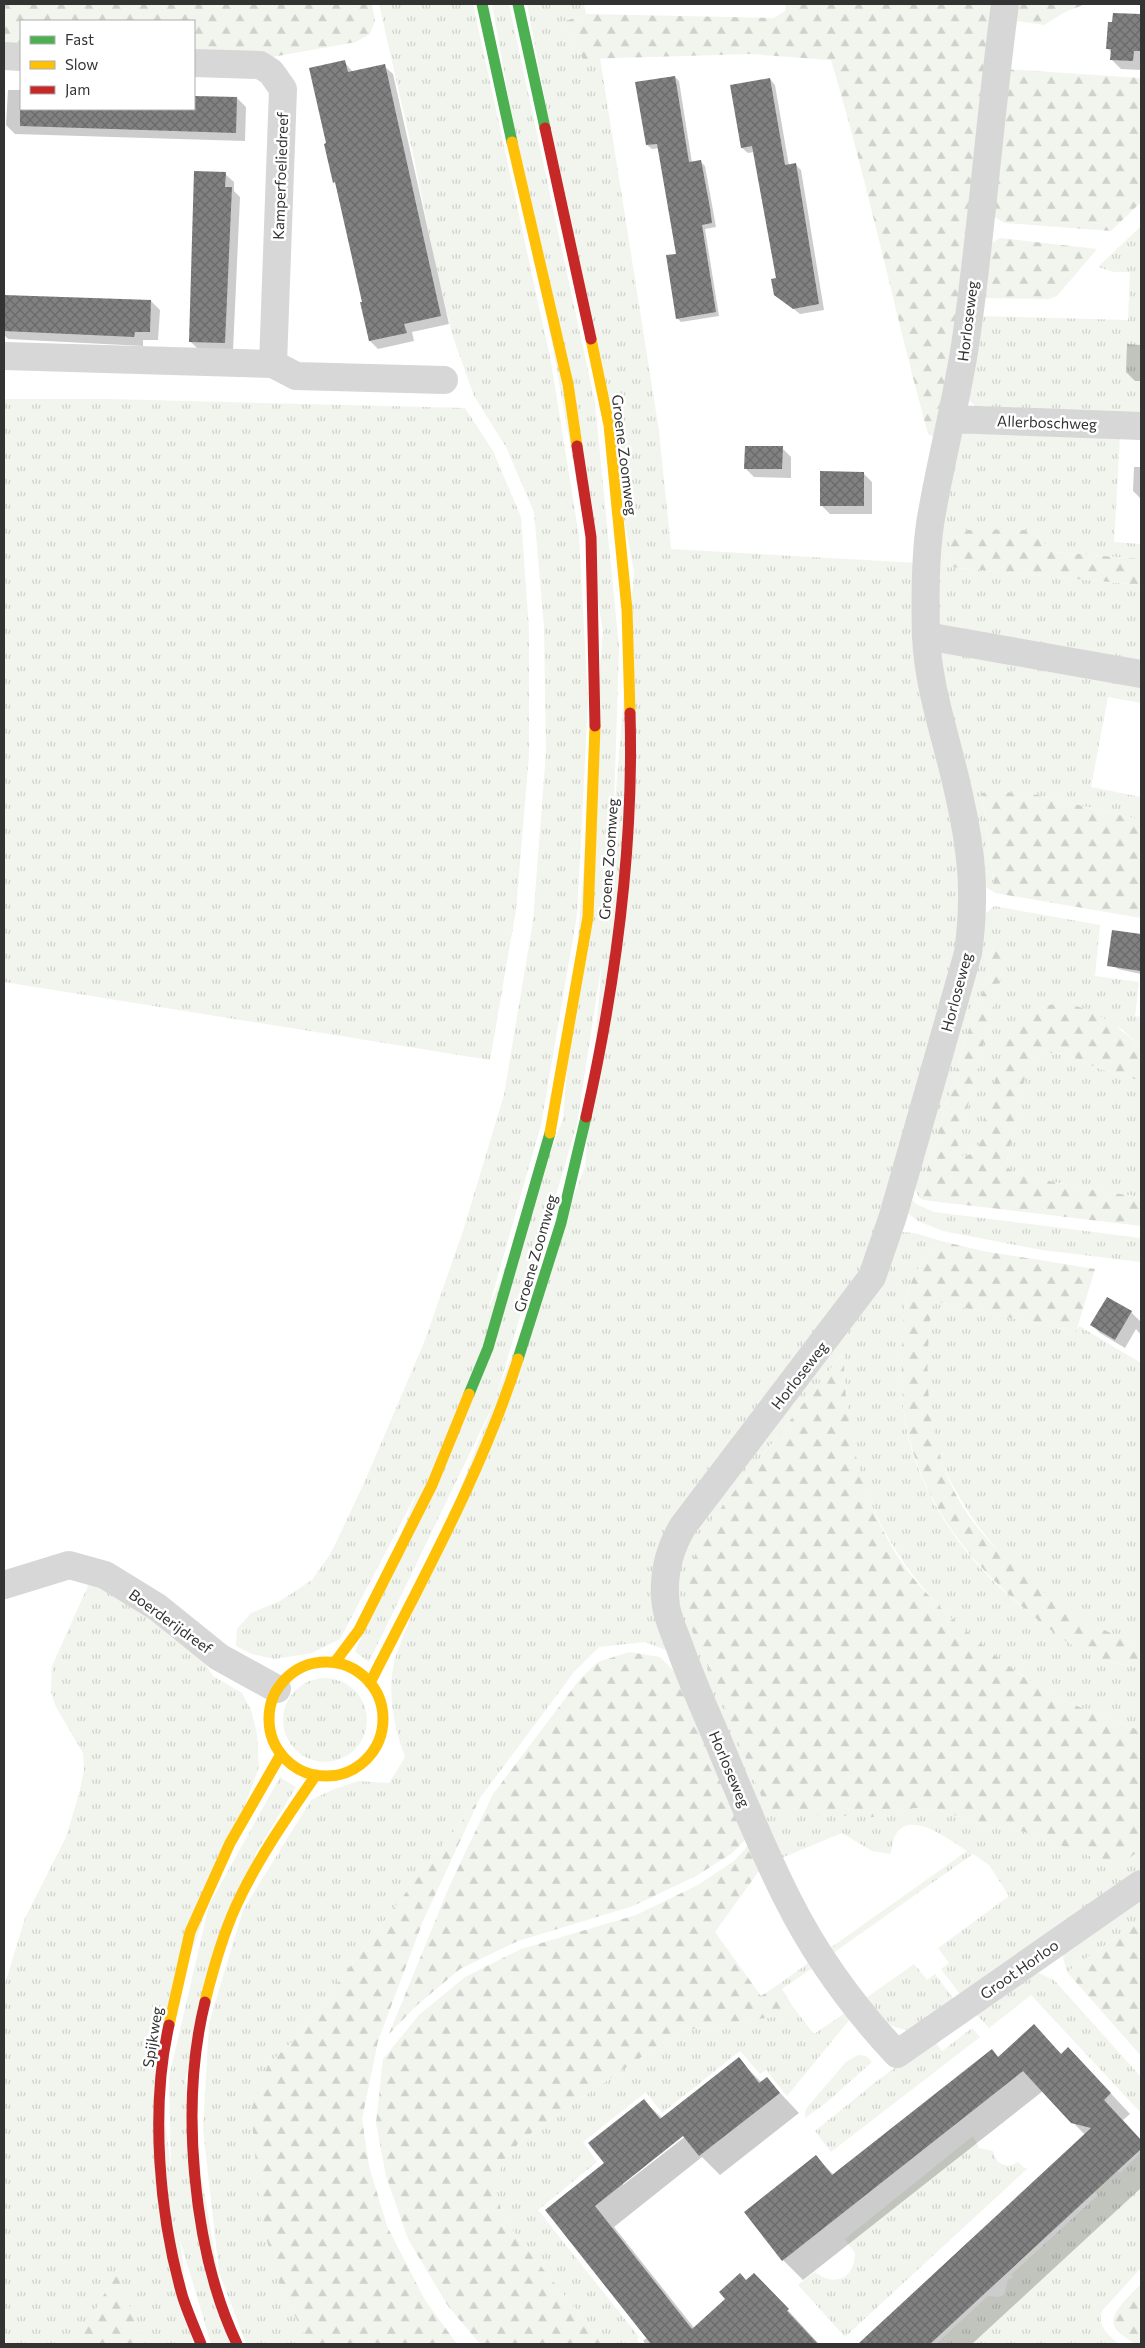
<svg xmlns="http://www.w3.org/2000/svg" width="1145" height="2348" font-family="Commissioner,sans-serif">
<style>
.grass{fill:url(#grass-tufts)}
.forest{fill:url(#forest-firs)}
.shadow{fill:#0003;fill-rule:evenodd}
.building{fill:url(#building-cross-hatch)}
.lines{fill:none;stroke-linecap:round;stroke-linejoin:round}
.street{stroke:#d7d7d7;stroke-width:28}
.fast{stroke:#4caf50;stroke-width:11}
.slow{stroke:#ffc107;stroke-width:11}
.jam{stroke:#c62828;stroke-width:11}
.labels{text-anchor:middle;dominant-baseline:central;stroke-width:5;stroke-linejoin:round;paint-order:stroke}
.street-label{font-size:15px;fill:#333;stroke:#fff}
</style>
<defs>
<pattern id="grass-tufts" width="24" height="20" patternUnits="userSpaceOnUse" patternTransform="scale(1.25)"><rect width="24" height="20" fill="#f1f5ed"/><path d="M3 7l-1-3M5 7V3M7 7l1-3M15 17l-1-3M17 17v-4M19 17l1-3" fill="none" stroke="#cfd2cc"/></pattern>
<pattern id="forest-firs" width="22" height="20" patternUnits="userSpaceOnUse" patternTransform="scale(1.25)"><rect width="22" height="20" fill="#f1f5ed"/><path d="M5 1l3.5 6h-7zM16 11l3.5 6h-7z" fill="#cfd2cc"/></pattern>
<pattern id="building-cross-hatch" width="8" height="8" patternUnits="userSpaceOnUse" patternTransform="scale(1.25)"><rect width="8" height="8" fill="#818181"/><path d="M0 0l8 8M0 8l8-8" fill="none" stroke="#6a6a6a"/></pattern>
</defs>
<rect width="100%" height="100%" fill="#fff"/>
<g class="grass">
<path d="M379 4H473L551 362 579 536 588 702 577 915 541 1125 478 1345 420 1487 340 1639 312 1653 275 1659 252 1654 236 1646 237 1629 251 1613 280 1601 312 1580 331 1553 365 1481 425 1340 463 1231 504 1095 533 921 546 752 544 627 534 512 506 447 474 396 453 337 436 268 412 149Z"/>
<path d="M492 4H509L595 403 619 647 611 903 577 1124 495 1401 369 1662 355 1652 563 1119 603 631Z"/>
<path d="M527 4H584L586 14 562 22 583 58H600L659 431 671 549 919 563 961 845 960 949 870 1261 679 1518 671 1652 645 1642 599 1647 574 1672 480 1798 404 1895 296 2038 268 2065 282 2290 309 2344H246L219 2272 203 2129 209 2023 243 1910 311 1800 332 1790 358 1781 389 1783 405 1757C393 1724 386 1689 396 1655L585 1167 634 572Z"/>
<path d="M1141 226V416L975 406 969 400 980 316 1128 320 1130 272H1114L1098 267Z"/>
<path d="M4 399H108L465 408 493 451 521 517 529 630V755L516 910 490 1060 4 982Z"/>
<path d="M968 432 1120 437 1114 542 1141 544V559L1054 552 1030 530H952L949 567 1141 585V665L941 626 937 623 934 567 959 433Z"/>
<path d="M950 650 1141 685V703L1108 697 1091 787 1141 797V820L1025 792 982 794 995 893 986 887 980 875 940 654Z"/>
<path d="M994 906 1100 925 1095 976 1139 982 1135 1016 1141 1017V1048L1122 1029 1058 1004 1040 1007 1020 1017 1009 1036 978 1148C970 1154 965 1159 956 1154L1005 958 993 947 988 978 966 1037 919 1197 911 1182 983 916Z"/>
<path d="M1047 1053 1065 1054 1100 1069 1141 1081V1197L1100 1191 1014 1174 1006 1165 1026 1072 1035 1058Z"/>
<path d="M907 1194 916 1204 934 1212 1141 1238V1262L1042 1250 943 1231 918 1221 902 1209Z"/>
<path d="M901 1232 915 1233 941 1241C905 1275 903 1304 902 1351 901 1384 902 1419 912 1451 939 1536 1004 1605 1082 1646 1092 1651 1104 1659 1115 1663 1123 1665 1133 1666 1141 1668V1731C1116 1721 1089 1712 1064 1700 1043 1691 1025 1677 1006 1664 925 1606 866 1529 849 1428 845 1403 845 1378 843 1353L703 1531 856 1815 873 1817 915 1808 939 1810 984 1825 1025 1832 1058 1844 1126 1860 1141 1849V1874L963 1998 941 1969 949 1963 938 1948 1009 1896 989 1865 973 1854 829 1956 826 1951 967 1851C951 1841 915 1812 898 1831 893 1837 892 1846 891 1854L872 1851 842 1833 779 1859 677 1614 675 1561Z"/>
<path d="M933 1301 1076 1332 1079 1326 1141 1363V1644C1123 1639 1105 1633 1088 1624 1025 1588 972 1531 943 1465 934 1445 931 1420 928 1399 923 1367 929 1332 933 1301Z"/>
<path d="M92 1577 192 1643 213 1676 242 1693 251 1710 257 1734 259 1767 156 2048 193 2344H144L118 2277 77 2344H4V1987L25 1918 66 1837 79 1794 84 1770 83 1753 56 1707 51 1692 52 1666Z"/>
<circle cx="325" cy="1720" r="42"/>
<path d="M280 1777 296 1787 256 1853 185 2080 230 2344H211L172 2213 169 2077 209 1905Z"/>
<path d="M1141 1894V1920L1067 1972 1063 1958 1065 1948Z"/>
<path d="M814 1959 818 1964 782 1989 779 1984Z"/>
<path d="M914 1964 927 1980 935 1974 956 2002C946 2009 936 2020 925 2026 900 2039 878 2017 862 2001Z"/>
<path d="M1029 1973H1039L1054 1980 1141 2077V2113L1031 1995 989 2028 977 2015Z"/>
<path d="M793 2007 814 2034 848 2011 851 2018 787 2096 766 2070 760 2074 740 2051 662 2113 646 2092 583 2142 597 2162 538 2210 639 2337 637 2340 641 2344H603L512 2230 501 2209 497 2193V2178L503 2162 518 2144 540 2126 665 2041 686 2030 779 2016Z"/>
<path d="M972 2028 980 2037 831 2152 815 2131 878 2080 934 2040 942 2051Z"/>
<path d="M858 2055 866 2056 872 2062 827 2102 805 2118V2111L809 2105 846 2062Z"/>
<path d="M973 2136 979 2148 993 2151C995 2164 1007 2170 1018 2162L1024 2168H1028L845 2337 799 2286V2284L815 2272C835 2288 855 2278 855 2253L845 2239Z"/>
<path d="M1141 2153V2268L1102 2311C1097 2327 1108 2335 1119 2344H936L988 2296 999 2297 1004 2295 1008 2279 1013 2278 1012 2274 1098 2195 1095 2191 1117 2171 1120 2173Z"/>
</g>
<g class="forest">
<path d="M4 4H372L375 21 370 34 356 42 272 57 194 54V21H21V49L4 48Z"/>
<path d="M786 4H996L969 247 939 439 928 434C894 310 868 183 831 60L750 54 583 59 562 22 586 14 774 18 785 11Z"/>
<path d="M1013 4H1086L1065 12 1044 25 1011 20Z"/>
<path d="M1004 69 1141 78V202L1111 231 1005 223 990 215Z"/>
<path d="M1000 238 1097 249 1057 296 1049 299 981 298 987 246Z"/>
<path d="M951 530H1030L1054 552 1141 559V585L949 567Z"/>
<path d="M1025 792 1141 820V918L995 893 982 793Z"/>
<path d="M999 946 1005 958 956 1154C965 1159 971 1154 978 1148 985 1122 1004 1033 1020 1017 1023 1014 1029 1012 1033 1010 1074 991 1113 1021 1141 1048V1081L1100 1069 1065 1054 1047 1053 1035 1058 1026 1073 1006 1165 1014 1174 1100 1191 1141 1197V1226L923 1200 919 1197 966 1037 988 978 993 947Z"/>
<path d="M941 1241 983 1251 1095 1269 1076 1332 933 1301C921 1377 926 1459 974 1523 988 1542 1005 1557 1022 1573 1059 1607 1092 1629 1141 1644V1668C1122 1664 1101 1661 1083 1652 1067 1643 1051 1630 1037 1619 981 1574 935 1521 913 1452 902 1419 901 1384 902 1351 903 1304 905 1275 941 1241Z"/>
<path d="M844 1352C843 1431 866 1524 919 1585 935 1603 953 1620 971 1635 999 1660 1030 1684 1064 1700 1089 1712 1116 1721 1141 1731V1849L1127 1860 1117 1861 1093 1857 1025 1832 984 1825 939 1810 915 1808 873 1817 775 1813 767 1808 763 1800 692 1628C684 1591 691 1565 703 1531Z"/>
<path d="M629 1652 660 1657 684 1681 750 1835 731 1854 696 1876 633 1906 518 1941 460 1969 416 2006 389 2034 449 1887 493 1794 580 1679 598 1662Z"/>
<path d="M480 1798 423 1921 378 2041 362 2119 369 2166 387 2226 425 2300 457 2344H309L282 2290 261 2221 251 2110 268 2065 296 2038 404 1895Z"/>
<path d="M753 1840 764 1864 715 1932 761 1996 779 1984 793 2007 779 2016 686 2030 665 2041 540 2126 518 2144 503 2162 497 2178V2193L501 2209 512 2230 603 2344H480L448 2306 408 2239 386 2176 376 2123 383 2059 419 2015 465 1977 521 1949 636 1915 698 1885 734 1861Z"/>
<path d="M1141 1920V2056L1067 1972Z"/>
<path d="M115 2274 118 2276 144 2344H77Z"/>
<path d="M1141 2284V2344H1134C1129 2339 1121 2335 1116 2329 1105 2315 1133 2293 1141 2284Z"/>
</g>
<g class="shadow">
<path d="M1114 14 1141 16V70L1121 69 1112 60V53L1108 49Z"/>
<path d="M344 62 353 72 384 66 393 74 449 324 412 332 414 341 378 349 370 341 361 303H364L310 69Z"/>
<path d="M675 77 679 81 692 163 701 162 705 166 716 227 705 229 719 316 681 322 677 318 678 255 659 148 652 149 647 145 637 83Z"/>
<path d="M770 79 775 85 789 166 795 164 801 170 824 310 800 314 775 294 777 279 754 152 748 153 742 148Z"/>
<path d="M8 90H21V109H194V97L237 98 246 107 245 141 15 134 6 125Z"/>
<path d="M225 174 234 182V191L240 197 233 351 199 350 190 341Z"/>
<path d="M4 296 151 301 160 310 158 340H143V346L8 339 4 335Z"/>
<path d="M1127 344 1141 345V381H1135L1126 372Z"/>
<path d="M782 448 791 457V478L754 477 745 468Z"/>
<path d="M1134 467H1141V499L1133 491Z"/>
<path d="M863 473 872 482V514H830L821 505Z"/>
<path d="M1113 931 1141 935V974L1118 969 1109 960Z"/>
<path d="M1108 1298 1131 1312 1140 1321 1141 1320V1335L1136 1329 1125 1348 1100 1333 1091 1324Z"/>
<path d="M1034 2026 1062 2055 1088 2069 1130 2114 1123 2120 1141 2140V2188L972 2344H858L1085 2135 1043 2091 803 2280 783 2260 816 2157 834 2175 992 2050 999 2058Z"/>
<path d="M738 2059 762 2083 767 2079 799 2113 720 2175 702 2157 614 2227 695 2329 747 2281 774 2295 819 2344H646L643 2341 647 2338 547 2211 606 2163 644 2101 663 2119ZM684 2134 686 2136 623 2185V2182Z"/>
</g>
<g class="building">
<path d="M1113 13 1141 14V51H1134L1133 61 1110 60 1111 49H1106L1108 22H1112Z"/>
<path d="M345 60 348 72 385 64 441 316 404 324 407 333 369 341 360 302H362L335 182 333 183 324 144 326 143 309 68Z"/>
<path d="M675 76 689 162 701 160 710 208 712 223 702 225 716 312 676 319 666 255 676 254 657 144 646 145 635 82Z"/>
<path d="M770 78 785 165 796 163 819 304 793 309 774 295 771 279 776 278 752 146 741 148 730 85Z"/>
<path d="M194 96 237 97 236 133 20 126V109H194Z"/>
<path d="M194 171 226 172 225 187H232L225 343 189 342Z"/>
<path d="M4 295 151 300 150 332H135L134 337 4 331Z"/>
<path d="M745 446H783L782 469H744Z"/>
<path d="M820 471 864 472V506H820Z"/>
<path d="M1112 930 1141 934V971L1107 966Z"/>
<path d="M1107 1297 1132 1311 1115 1340 1090 1325Z"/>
<path d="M1034 2024 1061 2054 1068 2047 1111 2093 1104 2100 1141 2140V2149L930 2344H858L1091 2128 1071 2123 1023 2071 782 2261 744 2212 816 2155 832 2175 992 2049 998 2057Z"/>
<path d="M739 2057 759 2083 767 2077 780 2093 699 2156 683 2136 595 2206 692 2329 725 2299 719 2292 740 2273 746 2280 754 2273 789 2309 787 2311 818 2344H651L545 2210 604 2163 588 2143 644 2099 660 2119Z"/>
</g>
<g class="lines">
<g class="street">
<path d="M1005 4C990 115 982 228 966 339 957 401 940 462 930 524 925 560 925 599 926 635 928 690 948 742 959 795 972 852 976 895 968 953L893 1216 872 1277 683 1526C668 1551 662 1576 666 1606 668 1619 674 1632 679 1645 689 1674 701 1701 713 1729 737 1786 760 1845 788 1900 816 1956 854 2008 897 2054L1141 1884"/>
<path d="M4 56 21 57"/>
<path d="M4 356 273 364 283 89 271 72 260 65 194 63"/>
<path d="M273 364 296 376 444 380"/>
<path d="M952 419 1141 426"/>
<path d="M926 636 1141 674"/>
<path d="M4 1585 69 1565 105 1575 157 1607 219 1657 277 1689"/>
</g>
<g class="fast">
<path d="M482 4 512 142"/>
<path d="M518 4 545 128"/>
<path d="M518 1359 561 1223 586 1117"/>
<path d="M469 1394 488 1348 550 1133"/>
</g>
<g class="slow">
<path d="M512 142 568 384 577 446"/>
<path d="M591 339 609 425 627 610 630 713"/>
<path d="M550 1133 588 917 595 726"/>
<path d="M335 1662 359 1630 432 1485 469 1394"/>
<circle cx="326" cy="1719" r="57"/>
<path d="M370 1683C423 1578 482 1472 518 1359"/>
<path d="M205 2002C213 1969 222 1937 236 1906 257 1860 287 1817 316 1775"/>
<path d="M169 2025 190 1932 230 1843 281 1754"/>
</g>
<g class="jam">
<path d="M545 128 591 339"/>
<path d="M577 446 591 537 595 726"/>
<path d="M586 1117C615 987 634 847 630 713"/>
<path d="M205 2002C180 2103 192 2249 237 2344"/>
<path d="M169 2025C150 2108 159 2216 183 2298 188 2313 195 2329 201 2344"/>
</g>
</g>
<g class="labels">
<g class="street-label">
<text transform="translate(280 176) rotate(-88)">Kamperfoeliedreef</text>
<text transform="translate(967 321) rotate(-83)">Horloseweg</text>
<text transform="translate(1047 422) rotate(2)">Allerboschweg</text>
<text transform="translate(625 455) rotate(83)">Groene Zoomweg</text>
<text transform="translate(608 859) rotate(-86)">Groene Zoomweg</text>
<text transform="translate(956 992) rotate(-75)">Horloseweg</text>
<text transform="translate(535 1253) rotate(-74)">Groene Zoomweg</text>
<text transform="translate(799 1375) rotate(-52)">Horloseweg</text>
<text transform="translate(171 1621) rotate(36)">Boerderijdreef</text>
<text transform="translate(730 1769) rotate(67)">Horloseweg</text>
<text transform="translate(1019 1969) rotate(-35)">Groot Horloo</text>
<text transform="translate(152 2037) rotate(-81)">Spijkweg</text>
</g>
</g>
<rect width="1145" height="2348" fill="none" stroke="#333333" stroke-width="10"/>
<rect x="20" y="20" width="175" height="90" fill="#ffffff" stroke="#adadad"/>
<rect x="30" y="36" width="25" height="8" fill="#4caf50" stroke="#adadad"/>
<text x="65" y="45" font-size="15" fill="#333333">Fast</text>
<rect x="30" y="61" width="25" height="8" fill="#ffc107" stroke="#adadad"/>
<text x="65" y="70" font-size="15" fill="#333333">Slow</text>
<rect x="30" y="86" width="25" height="8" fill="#c62828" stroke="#adadad"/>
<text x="65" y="95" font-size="15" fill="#333333">Jam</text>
</svg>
